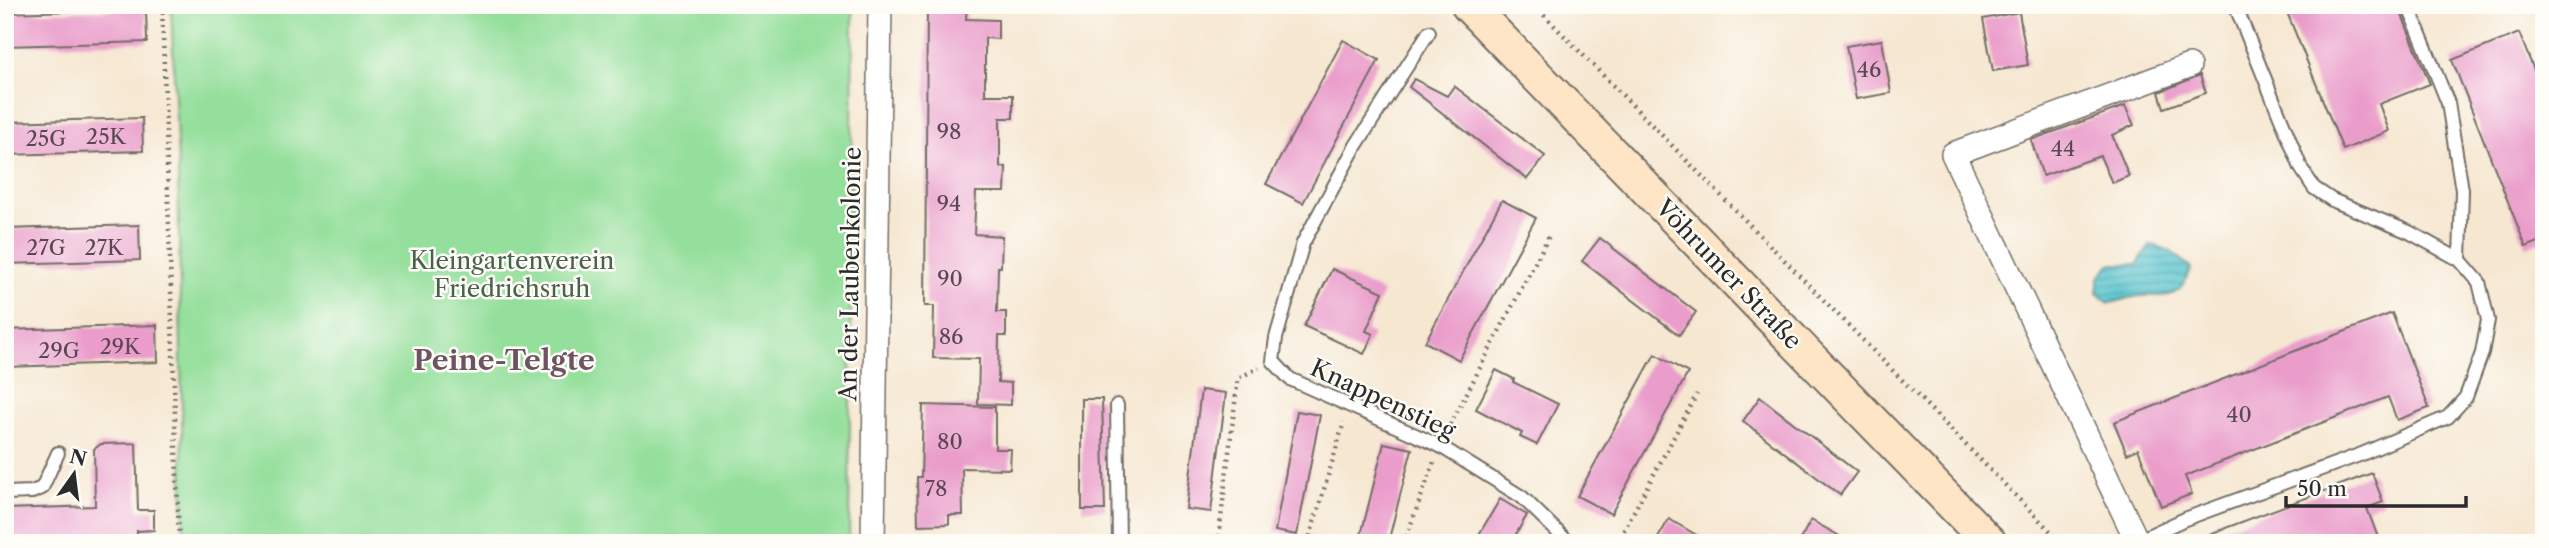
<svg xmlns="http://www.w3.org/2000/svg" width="2549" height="548" font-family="'Libre Caslon Text',serif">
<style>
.green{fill:#94df9b;stroke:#608563;stroke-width:2}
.water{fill:url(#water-rules);stroke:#41787d;stroke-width:2}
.building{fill:#ea9dcb}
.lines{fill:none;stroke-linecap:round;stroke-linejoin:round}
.lane-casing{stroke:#726d65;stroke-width:16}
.street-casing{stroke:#726d65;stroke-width:26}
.secondary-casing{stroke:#726d65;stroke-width:37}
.path{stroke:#726d65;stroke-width:4.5;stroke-dasharray:2 5;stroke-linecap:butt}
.lane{stroke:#fff;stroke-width:12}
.street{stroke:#fff;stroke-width:23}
.secondary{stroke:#fde5c5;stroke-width:33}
.labels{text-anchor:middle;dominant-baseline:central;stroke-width:5;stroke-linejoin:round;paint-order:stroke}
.number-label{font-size:21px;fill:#5b4853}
.park-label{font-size:24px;fill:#4a614d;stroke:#fdfcf7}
.street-label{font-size:24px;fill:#2b2b2b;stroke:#fdfcf7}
.quarter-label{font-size:28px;font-weight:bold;fill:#6e5363;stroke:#fdfcf7}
</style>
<defs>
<pattern id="water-rules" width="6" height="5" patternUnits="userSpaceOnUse" patternTransform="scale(1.75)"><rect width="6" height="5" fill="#57c4cf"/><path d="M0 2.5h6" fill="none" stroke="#489fa8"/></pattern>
</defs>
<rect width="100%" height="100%" fill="#fdfcf7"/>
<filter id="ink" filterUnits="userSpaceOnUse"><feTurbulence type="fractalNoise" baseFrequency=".0143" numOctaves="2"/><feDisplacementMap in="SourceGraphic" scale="14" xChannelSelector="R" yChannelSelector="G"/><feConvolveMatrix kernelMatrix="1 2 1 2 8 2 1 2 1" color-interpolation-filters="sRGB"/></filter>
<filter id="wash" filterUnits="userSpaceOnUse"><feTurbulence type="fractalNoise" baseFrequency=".00686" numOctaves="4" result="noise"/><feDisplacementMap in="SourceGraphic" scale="28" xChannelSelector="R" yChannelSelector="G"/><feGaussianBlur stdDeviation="1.57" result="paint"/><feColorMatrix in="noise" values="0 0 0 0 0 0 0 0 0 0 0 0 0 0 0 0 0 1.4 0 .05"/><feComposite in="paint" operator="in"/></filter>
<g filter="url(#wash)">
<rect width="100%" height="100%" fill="#f6e7d1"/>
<path class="green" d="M171 5H853L849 543H184L178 167Z"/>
<path class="water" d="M2151 245C2169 248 2179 256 2191 269 2180 299 2170 296 2142 296 2131 296 2120 302 2109 303L2097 293 2099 278 2110 264H2137Z"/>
<g id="blocks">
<g class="building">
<path d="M927 5H967L966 19 998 20V39L985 38V95H1013V118H1000V167H1006L1005 192H976L974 234 1002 236 1001 267H998L997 312H1006V336H999L998 382 1011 383V405L978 404 979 359 933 358 934 306H925Z"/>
<path d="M2284 5H2398L2430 84 2379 104 2389 131 2343 150Z"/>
<path d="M146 9 147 42 5 46V13Z"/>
<path d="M2019 12 2028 65 1993 71 1983 19Z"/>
<path d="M2519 33 2544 95V240L2526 247 2452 60Z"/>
<path d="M1343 40 1379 60 1303 203 1266 184Z"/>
<path d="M1882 40 1891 93 1856 99 1846 46Z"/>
<path d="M2200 75 2206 93 2164 108 2159 92Z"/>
<path d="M1414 79 1447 96 1454 86 1545 156 1527 179 1409 87Z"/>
<path d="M2125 106 2134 125 2112 135 2129 176 2112 183 2100 156 2043 176 2031 140Z"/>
<path d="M142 118 143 151 5 155V122Z"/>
<path d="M1502 200 1536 218 1459 360 1425 342Z"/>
<path d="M139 225 140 260 5 264V229Z"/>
<path d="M1600 238 1696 312 1679 335 1582 261Z"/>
<path d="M1332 269 1383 292 1366 331 1373 334 1364 354 1304 326Z"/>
<path d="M2392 313 2429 408 2397 420 2388 397 2185 476 2192 494 2161 506 2138 449 2127 454 2114 422Z"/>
<path d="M157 325 158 362 5 367V330Z"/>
<path d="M1655 354 1688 373 1611 514 1577 496Z"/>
<path d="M1496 370 1514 379 1513 382 1558 404 1537 445 1520 437 1522 433 1476 409Z"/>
<path d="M1201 390 1226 393 1211 512 1186 509Z"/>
<path d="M1760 397 1857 472 1840 495 1743 421Z"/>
<path d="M1082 399H1102L1105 510H1082Z"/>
<path d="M923 405 995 407V449H1011L1010 469 962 468 963 515H949V524L918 525 917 477H921Z"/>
<path d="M1297 411 1320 415 1297 535 1275 531Z"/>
<path d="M136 443 138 510H154V530L137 531V543H5V509L95 506 94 449 101 444Z"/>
<path d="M1384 443 1412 449 1396 511 1388 543H1359Z"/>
<path d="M2372 473 2383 502 2367 508 2380 543H2191V541Z"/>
<path d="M1500 499 1527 515 1511 543H1474Z"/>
<path d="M1669 519 1710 543H1655Z"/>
<path d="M1811 520 1852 543H1798Z"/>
</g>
</g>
</g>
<g filter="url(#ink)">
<use href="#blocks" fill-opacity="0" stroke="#726d65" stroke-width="2"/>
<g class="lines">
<g class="lane-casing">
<g id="lane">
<path d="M2408 5 2448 103 2462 190 2460 260"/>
<path d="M1429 32 1355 147 1303 243 1276 338 1273 361 1290 379 1440 446 1522 497 1569 543"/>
<path d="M1117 405 1119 543"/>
<path d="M5 493 32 492 42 488 58 453"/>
<path d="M2137 541 2185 519 2362 454 2448 417 2466 397 2482 353 2488 320 2479 282 2460 260 2409 232 2332 200 2314 188 2301 168 2235 5"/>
</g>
</g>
<g class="street-casing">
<g id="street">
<path d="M873 543 880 5"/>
<path d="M2135 543 2137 541 1953 154 2189 66"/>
</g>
</g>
<g class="secondary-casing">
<path id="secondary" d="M1468 5 1990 543"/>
</g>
<g class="path">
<path d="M162 5 179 543"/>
<path d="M1534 5 2062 543"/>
<path d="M1447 431 1549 236"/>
<path d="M1218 543 1238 378 1259 368"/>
<path d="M1308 543 1344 422"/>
<path d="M1404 543 1434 462"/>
<path d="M1617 543 1697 394"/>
</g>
<use href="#lane" class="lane"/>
<use href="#street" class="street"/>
<use href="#secondary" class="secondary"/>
</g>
</g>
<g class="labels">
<g class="number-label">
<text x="1869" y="69">46</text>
<text x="949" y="131">98</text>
<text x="106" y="136">25K</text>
<text x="46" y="138">25G</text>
<text x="2063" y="148">44</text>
<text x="949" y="203">94</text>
<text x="46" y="247">27G</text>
<text x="104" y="247">27K</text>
<text x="950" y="278">90</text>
<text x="951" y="336">86</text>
<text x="120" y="346">29K</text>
<text x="59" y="350">29G</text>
<text x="2239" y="414">40</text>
<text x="950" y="441">80</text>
<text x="936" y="488">78</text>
</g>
<g class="park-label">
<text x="512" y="260">Kleingartenverein<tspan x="512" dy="28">Friedrichsruh</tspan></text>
</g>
<g class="street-label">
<text transform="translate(850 274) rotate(-89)">An der Laubenkolonie</text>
<text transform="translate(1729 274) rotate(46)">Vöhrumer Straße</text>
<text transform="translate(1383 399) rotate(25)">Knappenstieg</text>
</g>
<g class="quarter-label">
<text x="504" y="360">Peine-Telgte</text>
</g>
</g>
<rect width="2549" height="548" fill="none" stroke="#fdfcf7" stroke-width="28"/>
<g transform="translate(74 474) rotate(14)" stroke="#fdfcf7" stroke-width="5" paint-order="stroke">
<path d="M0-5L12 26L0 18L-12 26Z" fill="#2b2b2b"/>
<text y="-10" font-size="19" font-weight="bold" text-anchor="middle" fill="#2b2b2b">N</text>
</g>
<path d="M2286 496v10h180v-10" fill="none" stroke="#2b2b2b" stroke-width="3.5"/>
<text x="2297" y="496" font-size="21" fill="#2b2b2b" stroke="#fdfcf7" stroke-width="5" paint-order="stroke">50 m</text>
</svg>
